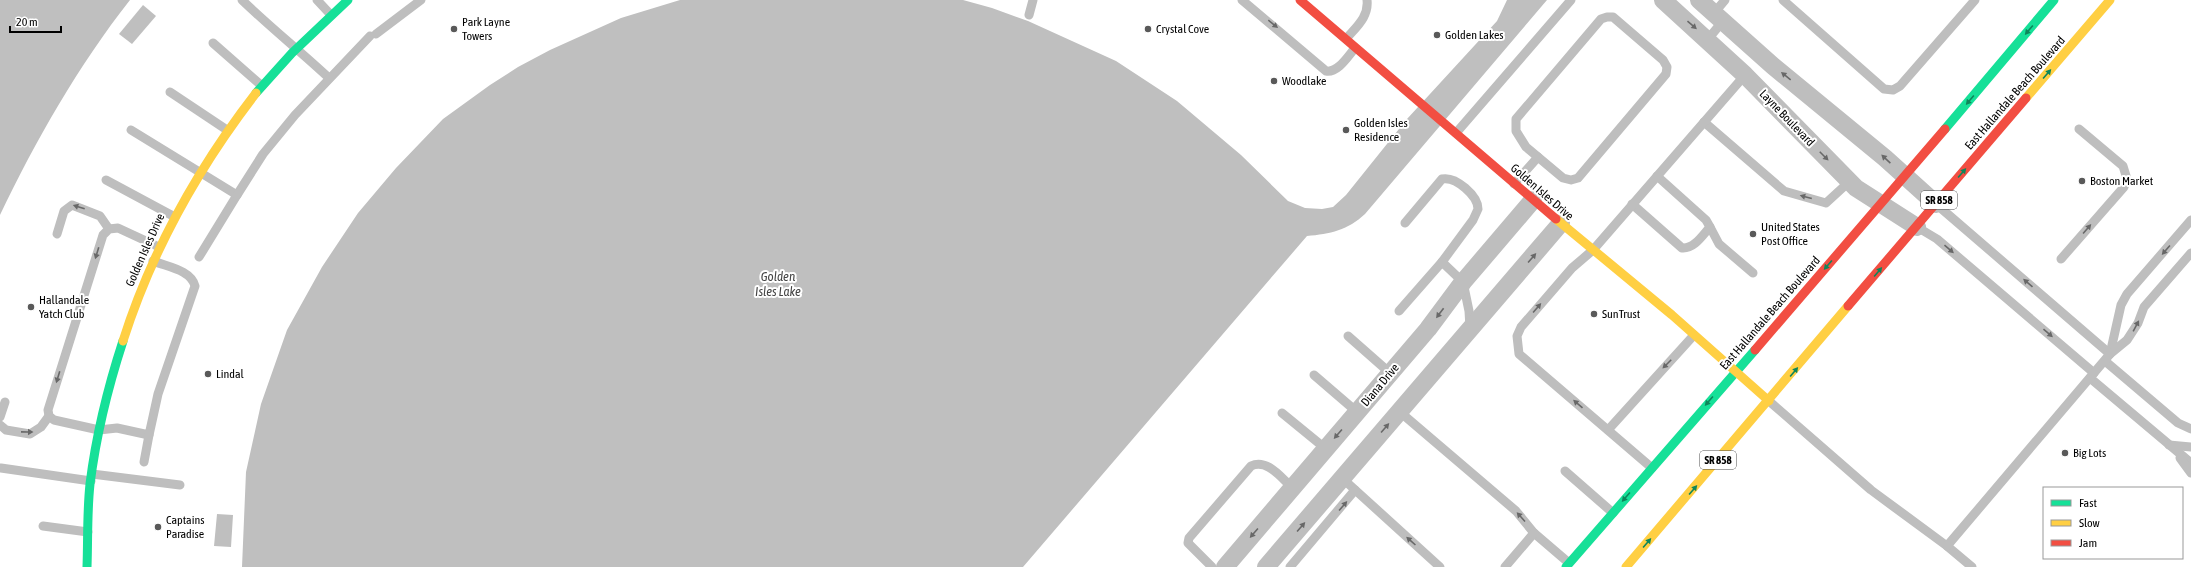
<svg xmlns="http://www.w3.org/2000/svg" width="2191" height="567" font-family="'Asap Condensed',sans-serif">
<rect width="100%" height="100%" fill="#fff"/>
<!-- water -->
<g fill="#bfbfbf">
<path d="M0,0H130C78,66 36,140 0,215Z"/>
<path d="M680,0H963L992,8L1028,21L1116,61L1177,101L1241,155L1288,201L1305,208L1322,209L1333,207L1346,195L1407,119L1497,21L1507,0H1547L1365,214C1348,230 1330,234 1307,236L1023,567H242L246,472L261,404L287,330L322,267L358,213L396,168L443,119L490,85L518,67L550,50L621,18Z"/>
<path d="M143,5L156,16L132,44L119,34Z"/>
<path d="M217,514L233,515L231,547L214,546Z"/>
</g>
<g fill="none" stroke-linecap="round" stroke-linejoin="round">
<!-- lane -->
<g stroke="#bebebe" stroke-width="9">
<path d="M242,0C270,27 300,51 329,78"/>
<path d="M317,0L331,15"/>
<path d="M1242,0L1326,71C1338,73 1348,56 1355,48"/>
<path d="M1783,0L1884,89L1893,90L1900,86L1975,0"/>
<path d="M1714,13L1725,0"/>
<path d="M1029,15L1033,0"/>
<path d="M1607,17H1613L1663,60L1667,67L1666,74L1578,178L1571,180L1563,178L1526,147L1516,131V119L1601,19Z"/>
<path d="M376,34L421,0"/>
<path d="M1346,39C1356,27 1369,17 1367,0"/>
<path d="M1708,39L1723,21"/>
<path d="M213,43L262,86"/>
<path d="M170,92L227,130"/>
<path d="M1704,122L1784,191L1826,203L1850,181"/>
<path d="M131,130L237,195L199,257"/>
<path d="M1456,133L1571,0"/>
<path d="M106,180L173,216"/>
<path d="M1514,184L1538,157"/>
<path d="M237,195L263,154L295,115L370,36"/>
<path d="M1632,204L1682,248C1694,249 1702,236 1710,227L1706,220L1657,176"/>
<path d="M1936,204L2110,354"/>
<path d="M1405,223L1442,179C1456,176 1478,196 1478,209L1473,220L1442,262"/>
<path d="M1710,227L1719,244L1753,273"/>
<path d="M1917,227L1937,239L2094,373"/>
<path d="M57,234L64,211L72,205L100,216L109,229"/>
<path d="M2061,259L2124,187L2127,179L2123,166L2079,129"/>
<path d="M153,261C168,267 191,270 195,286L158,394L149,435L117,428L99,430L54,420L49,416L48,410L103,235L109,229L118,228L159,247"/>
<path d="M1399,311L1442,262L1463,282L1469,311L1470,328"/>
<path d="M1348,336L1390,373"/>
<path d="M2110,354L2121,305L2127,294L2191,220"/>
<path d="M2105,361L2178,423L2191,429"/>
<path d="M1314,375L1357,412"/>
<path d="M2090,378L2191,463"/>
<path d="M1769,401L1871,490L1947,546L1972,567"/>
<path d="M1400,412L1516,511L1534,533L1569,563"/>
<path d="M1282,413L1326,449"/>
<path d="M0,417L5,402"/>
<path d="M0,425L6,430L30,434L41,427L49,416"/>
<path d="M1608,430L1694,335"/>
<path d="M2169,445L2191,447"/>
<path d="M2180,458L2191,473"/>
<path d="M144,462L149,435"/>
<path d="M1,468L91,481"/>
<path d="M1652,468L1519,354L1517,336L1521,327L1572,268L1593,250L1745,75"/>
<path d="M1565,471L1613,513"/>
<path d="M92,474L180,485"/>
<path d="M1342,478L1440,567"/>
<path d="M43,526L88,532"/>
<path d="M1947,546L2110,354L2127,340L2138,323L2144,307L2191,253"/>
<path d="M1212,567L1188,543L1189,538L1251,466C1267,458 1281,478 1293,488"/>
<path d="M1290,567L1355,490"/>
<path d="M1505,567L1534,533"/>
</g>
<!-- street -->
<g stroke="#bebebe" stroke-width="18">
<path d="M1663,0L1745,75L1856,188L1917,227"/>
<path d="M1699,0L1773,66L1885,158L1936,204"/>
<path d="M1225,567L1428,329L1463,282L1533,200"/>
<path d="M1266,567L1561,223"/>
</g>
<!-- fast -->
<g stroke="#16e098" stroke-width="9">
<path d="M256,93L292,53L348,0"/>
<path d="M1945,129L2054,0"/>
<path d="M87,567C88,539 87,512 90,484C96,436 108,387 123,341"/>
<path d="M1566,567L1755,350"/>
</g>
<!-- slow -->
<g stroke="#ffcf43" stroke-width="9">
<path d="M2026,98L2110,0"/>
<path d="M1556,219L1672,315L1769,401"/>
<path d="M123,341C152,250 198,168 256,93"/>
<path d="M1626,567L1848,306"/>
</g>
<!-- jam -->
<g stroke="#f24e42" stroke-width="9">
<path d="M1300,0L1556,219"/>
<path d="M1848,306L2026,98"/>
<path d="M1755,350L1945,129"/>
</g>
</g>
<!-- one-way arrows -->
<defs><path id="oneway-solid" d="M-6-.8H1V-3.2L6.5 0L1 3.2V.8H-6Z"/></defs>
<g fill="#686868">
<use href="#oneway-solid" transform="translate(1273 24) rotate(39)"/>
<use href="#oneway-solid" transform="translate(1692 25) rotate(41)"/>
<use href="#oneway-solid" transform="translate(1786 76) rotate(-141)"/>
<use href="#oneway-solid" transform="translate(1824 156) rotate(45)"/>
<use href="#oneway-solid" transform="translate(1886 159) rotate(-137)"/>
<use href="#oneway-solid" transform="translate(1806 197) rotate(-165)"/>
<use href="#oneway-solid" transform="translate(79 207) rotate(-162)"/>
<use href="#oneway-solid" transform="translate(2087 229) rotate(-49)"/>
<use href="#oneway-solid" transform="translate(1949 249) rotate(41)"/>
<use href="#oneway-solid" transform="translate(2166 250) rotate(131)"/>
<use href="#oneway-solid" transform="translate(97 253) rotate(107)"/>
<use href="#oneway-solid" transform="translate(1532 258) rotate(-49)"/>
<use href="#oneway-solid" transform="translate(2028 283) rotate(-139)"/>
<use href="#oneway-solid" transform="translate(1537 308) rotate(-49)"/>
<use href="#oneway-solid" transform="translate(1440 313) rotate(127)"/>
<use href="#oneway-solid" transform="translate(2136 326) rotate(-62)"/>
<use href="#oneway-solid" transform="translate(2048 333) rotate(41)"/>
<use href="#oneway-solid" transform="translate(1667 364) rotate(135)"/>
<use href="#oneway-solid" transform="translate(58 377) rotate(107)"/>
<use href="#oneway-solid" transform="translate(1578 404) rotate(-139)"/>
<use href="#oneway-solid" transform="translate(1385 428) rotate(-49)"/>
<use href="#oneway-solid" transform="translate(27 432) rotate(1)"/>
<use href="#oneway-solid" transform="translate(1338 434) rotate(131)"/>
<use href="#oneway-solid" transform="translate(1343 506) rotate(-49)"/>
<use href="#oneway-solid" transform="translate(1521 517) rotate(-132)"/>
<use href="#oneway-solid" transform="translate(1301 527) rotate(-49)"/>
<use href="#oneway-solid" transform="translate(1254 533) rotate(131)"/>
<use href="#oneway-solid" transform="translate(1411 541) rotate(-138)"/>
</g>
<g fill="#0d865b">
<use href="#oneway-solid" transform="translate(2029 30) rotate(130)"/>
<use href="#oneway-solid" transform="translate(2047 74) rotate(-49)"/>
<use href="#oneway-solid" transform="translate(1970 100) rotate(130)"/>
<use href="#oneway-solid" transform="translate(1962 173) rotate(-49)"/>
<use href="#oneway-solid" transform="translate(1828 265) rotate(131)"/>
<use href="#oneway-solid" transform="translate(1878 272) rotate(-50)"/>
<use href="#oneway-solid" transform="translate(1794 372) rotate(-50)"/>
<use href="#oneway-solid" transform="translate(1709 401) rotate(131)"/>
<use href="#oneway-solid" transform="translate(1693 490) rotate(-49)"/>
<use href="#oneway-solid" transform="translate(1626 497) rotate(131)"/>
<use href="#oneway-solid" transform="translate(1647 543) rotate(-49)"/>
</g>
<!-- markers -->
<g fill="#595959" stroke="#fff" stroke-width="1.5">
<circle cx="454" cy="29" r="4"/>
<circle cx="1148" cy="29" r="4"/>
<circle cx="1437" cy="35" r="4"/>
<circle cx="1274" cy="81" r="4"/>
<circle cx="1346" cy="130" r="4"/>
<circle cx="2082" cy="181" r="4"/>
<circle cx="1753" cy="234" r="4"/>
<circle cx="31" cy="307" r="4"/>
<circle cx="1594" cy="314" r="4"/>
<circle cx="208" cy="374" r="4"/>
<circle cx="2065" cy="453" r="4"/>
<circle cx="158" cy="527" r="4"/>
</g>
<g text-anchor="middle" stroke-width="4" stroke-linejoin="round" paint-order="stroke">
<!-- shield labels -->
<g fill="#fff" stroke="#4c4c4c" stroke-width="1">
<rect x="1921" y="191" width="36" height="18" rx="3"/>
<rect x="1700" y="451" width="36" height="18" rx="3"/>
</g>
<g font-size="11" font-weight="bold" fill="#000">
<text x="1939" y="204">SR 858</text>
<text x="1718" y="464">SR 858</text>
</g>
<!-- poi labels -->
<g font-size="12" fill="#000" stroke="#fff" text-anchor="start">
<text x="462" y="26">Park Layne<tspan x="462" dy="14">Towers</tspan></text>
<text x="1156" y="33">Crystal Cove</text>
<text x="1445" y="39">Golden Lakes</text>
<text x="1282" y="85">Woodlake</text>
<text x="1354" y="127">Golden Isles<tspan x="1354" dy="14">Residence</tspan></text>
<text x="2090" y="185">Boston Market</text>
<text x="1761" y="231">United States<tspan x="1761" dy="14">Post Office</tspan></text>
<text x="39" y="304">Hallandale<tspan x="39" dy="14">Yatch Club</tspan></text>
<text x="1602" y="318">SunTrust</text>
<text x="216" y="378">Lindal</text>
<text x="2073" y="457">Big Lots</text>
<text x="166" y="524">Captains<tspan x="166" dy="14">Paradise</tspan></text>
</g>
<!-- street labels -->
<g font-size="12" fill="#000" stroke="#fff">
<text transform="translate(2015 93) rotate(-49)" y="4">East Hallandale Beach Boulevard</text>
<text transform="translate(1787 118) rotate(46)" y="4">Layne Boulevard</text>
<text transform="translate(1542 192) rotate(41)" y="4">Golden Isles Drive</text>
<text transform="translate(145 250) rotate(-66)" y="4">Golden Isles Drive</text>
<text transform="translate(1770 313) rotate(-49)" y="4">East Hallandale Beach Boulevard</text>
<text transform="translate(1380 385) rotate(-50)" y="4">Diana Drive</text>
</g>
<!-- water labels -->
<g font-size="13" font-style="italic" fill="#444" stroke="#fff">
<text x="778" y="281">Golden<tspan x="778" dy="15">Isles Lake</tspan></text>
</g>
</g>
<!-- legend -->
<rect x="2043" y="487" width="140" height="72" fill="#ffffff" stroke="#999999"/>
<rect x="2051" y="500" width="20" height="6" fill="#16e098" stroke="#999999"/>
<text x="2079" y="507" font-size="12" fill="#000000">Fast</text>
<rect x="2051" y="520" width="20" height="6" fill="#ffcf43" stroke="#999999"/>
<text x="2079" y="527" font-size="12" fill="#000000">Slow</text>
<rect x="2051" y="540" width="20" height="6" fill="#f24e42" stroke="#999999"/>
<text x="2079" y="547" font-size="12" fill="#000000">Jam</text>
<!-- scale -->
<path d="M10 26v6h51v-6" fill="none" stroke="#000000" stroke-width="2"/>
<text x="16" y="26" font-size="12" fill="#000000" stroke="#ffffff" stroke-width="3" paint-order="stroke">20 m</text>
</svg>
